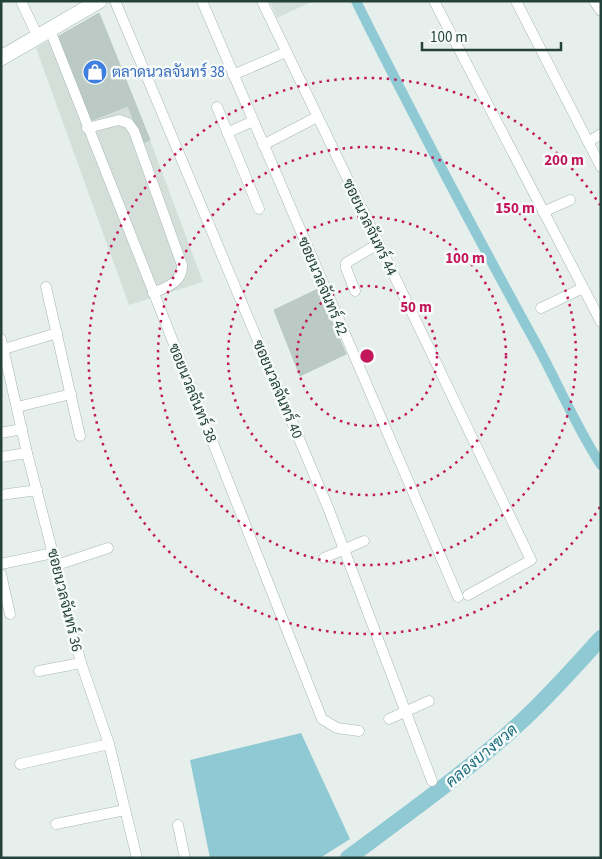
<svg xmlns="http://www.w3.org/2000/svg" width="602" height="859" font-family="'Source Sans 3',Sarabun,sans-serif">
<rect width="100%" height="100%" fill="#e6efeb"/>
<!-- built -->
<g fill="#d4dfda">
<path d="M270,1H313L277,18Z"/>
<path d="M99,13L150,140L203,282L129,305L36,48Z"/>
</g>
<!-- water -->
<path fill="#8ec9d4" d="M301,733L350,839L320,858H210L190,760Z"/>
<g fill="none" stroke-linecap="round" stroke-linejoin="round">
<!-- canal -->
<path stroke="#8ec9d4" stroke-width="10" d="M356,1C411,112 469,221 528,329C554,374 573,422 601,465"/>
<!-- river -->
<path stroke="#8ec9d4" stroke-width="16" d="M348,858C407,814 468,771 522,721C550,695 575,667 601,638"/>
</g>
<!-- building -->
<g fill="#bbcac4" stroke="#b8c9c2">
<path d="M99,13L150,140L143,143L128,106L87,122L54,39Z"/>
<path d="M318,289L346,354L300,376L274,310Z"/>
</g>
<g fill="none" stroke-linecap="round" stroke-linejoin="round">
<defs>
<g id="minor">
<path d="M21,1L38,37"/>
<path d="M115,1L329,510L432,781"/>
<path d="M202,1L458,597"/>
<path d="M262,1L531,560L468,595"/>
<path d="M434,1L601,322"/>
<path d="M516,1L601,167"/>
<path d="M594,1L601,11"/>
<path d="M50,30L322,719L337,728L359,731"/>
<path d="M233,75L286,52"/>
<path d="M217,107L259,209"/>
<path d="M87,128L119,120L128,123L134,131L182,265C183,282 167,287 153,293"/>
<path d="M227,133L253,121"/>
<path d="M588,142L601,134"/>
<path d="M263,145L317,117"/>
<path d="M543,212L570,200"/>
<path d="M46,287L80,436"/>
<path d="M355,291L346,268V263L378,244"/>
<path d="M541,308L583,288"/>
<path d="M1,339L27,453L81,663L109,744L137,858"/>
<path d="M4,349L57,333"/>
<path d="M17,407L71,394"/>
<path d="M1,433L22,429"/>
<path d="M1,457L27,453"/>
<path d="M1,495L37,490"/>
<path d="M324,558L364,541"/>
<path d="M1,564L53,553"/>
<path d="M57,565L108,548"/>
<path d="M1,574L10,614"/>
<path d="M39,671L81,663"/>
<path d="M389,719L429,701"/>
<path d="M20,764L109,744"/>
<path d="M56,824L125,810"/>
<path d="M178,825L185,858"/>
</g>
<path id="secondary" d="M1,58L99,1"/>
</defs>
<!-- minor casing -->
<use href="#minor" stroke="#a8b8b2" stroke-width="11"/>
<!-- secondary casing -->
<use href="#secondary" stroke="#a4bbb3" stroke-width="16"/>
<!-- minor -->
<use href="#minor" stroke="#fff" stroke-width="10"/>
<!-- secondary -->
<use href="#secondary" stroke="#fff" stroke-width="15"/>
</g>
<!-- distance rings -->
<g fill="none" stroke="#c2185b" stroke-width="2.5" stroke-dasharray="2.5 5">
<circle cx="367" cy="356" r="70"/>
<circle cx="367" cy="356" r="139"/>
<circle cx="367" cy="356" r="209"/>
<path d="M600 507A278 278 0 1 1 600 205"/>
</g>
<!-- icons -->
<defs>
<symbol id="shop-disc" viewBox="-11 -11 22 22"><circle r="9.5" fill="#3f7fe0" stroke="#f7fbf9"/><path d="M-5-2.5h2.3a2.7 3.5 0 0 1 5.4 0H5L5.5 6h-11ZM-1.5-2.5h3a1.5 2.3 0 0 0-3 0Z" fill="#fff"/></symbol>
</defs>
<g fill-rule="evenodd">
<use href="#shop-disc" x="81" y="58" width="28" height="28"/>
</g>
<g text-anchor="middle" stroke-width="5" stroke-linejoin="round" paint-order="stroke">
<!-- shop labels -->
<g font-size="15" fill="#366cbe" stroke="#f7fbf9" text-anchor="start">
<text x="112" y="77">ตลาดนวลจันทร์ 38</text>
</g>
<!-- street labels -->
<g font-size="15" fill="#24423a" stroke="#f7fbf9">
<text transform="translate(370 227) rotate(64)" y="5">ซอยนวลจันทร์ 44</text>
<text transform="translate(323 286) rotate(67)" y="5">ซอยนวลจันทร์ 42</text>
<text transform="translate(278 389) rotate(67)" y="5">ซอยนวลจันทร์ 40</text>
<text transform="translate(193 393) rotate(68)" y="5">ซอยนวลจันทร์ 38</text>
<text transform="translate(65 600) rotate(76)" y="5">ซอยนวลจันทร์ 36</text>
</g>
<!-- water labels -->
<g font-size="16" font-style="italic" fill="#1c6f80" stroke="#f7fbf9">
<text transform="translate(481 755) rotate(-40)" y="6">คลองบางขวด</text>
</g>
</g>
<circle cx="367" cy="356" r="8" fill="#c2185b" stroke="#f7fbf9" stroke-width="2.5"/>
<g font-size="15" text-anchor="middle" font-weight="bold" fill="#c2185b" stroke="#f7fbf9" stroke-width="5" stroke-linejoin="round" paint-order="stroke">
<text x="564" y="165">200 m</text>
<text x="515" y="213">150 m</text>
<text x="465" y="263">100 m</text>
<text x="416" y="312">50 m</text>
</g>
<!-- border -->
<rect width="602" height="859" fill="none" stroke="#24423a" stroke-width="5"/>
<!-- scale -->
<path d="M422 42v8h139v-8" fill="none" stroke="#24423a" stroke-width="2.5"/>
<text x="430" y="42" font-size="15" fill="#24423a" stroke="#f7fbf9" stroke-width="4" paint-order="stroke">100 m</text>
</svg>
